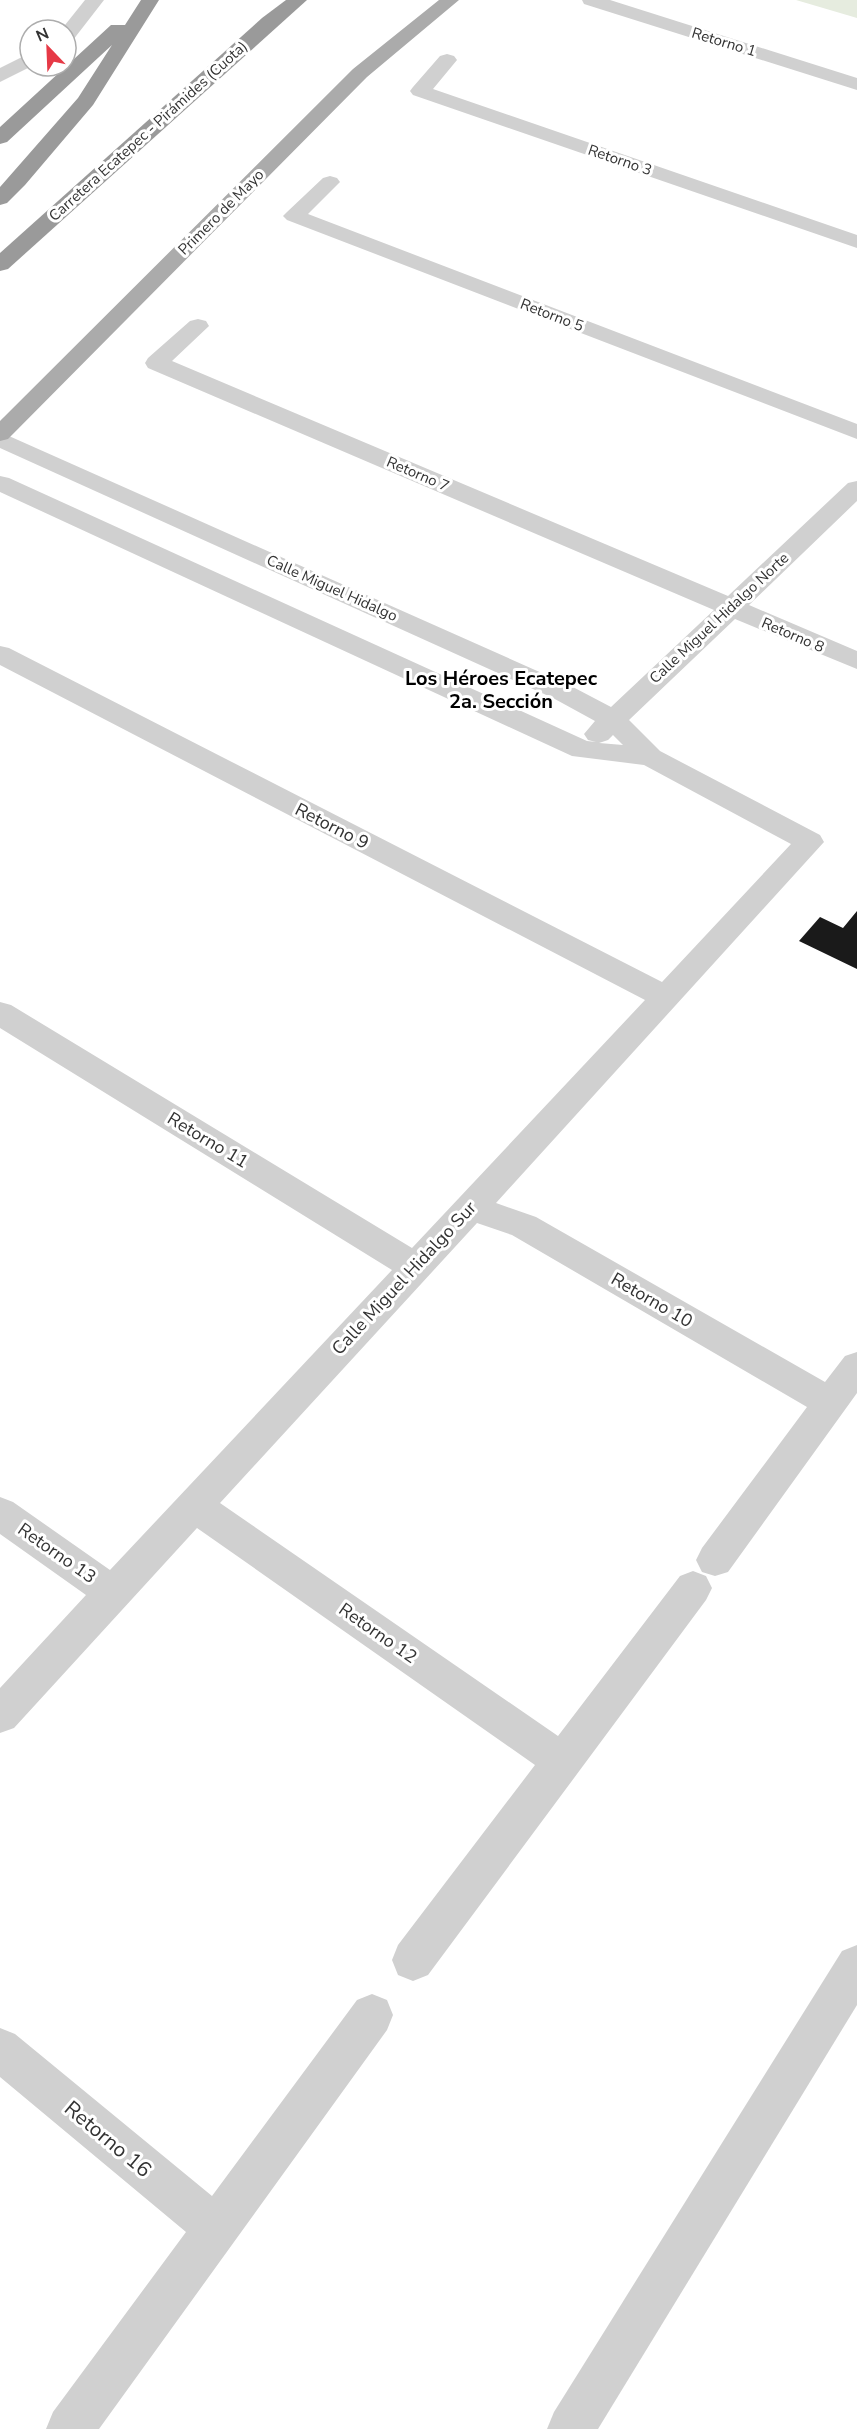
<svg xmlns="http://www.w3.org/2000/svg" width="857" height="2429" font-family="'Nunito Sans',sans-serif">
<rect width="100%" height="100%" fill="#fff"/>
<!-- green -->
<path fill="#e6ecdf" d="M796,0H857V18Z"/>
<!-- building -->
<path fill="#1a1a1a" d="M857,911V969L799,941L820,917L843,928Z"/>
<g fill="none" stroke-linecap="round" stroke-linejoin="round">
<!-- minor -->
<g fill="#d0d0d0" fill-rule="evenodd">
<path d="M85,0H104L73,40L66,42V30H61Z"/>
<path d="M582,0H610L857,78V90L584,4Z"/>
<path d="M30,53L32,66L0,82V68Z"/>
<path d="M447,54L454,56L457,60L433,89L857,235V248L413,95L410,91L413,87L440,56Z"/>
<path d="M330,176L337,178L340,182L308,214L857,424V439L287,220L283,216L287,212L323,178Z"/>
<path d="M198,319L206,321L209,326L172,361L728,596L848,483L857,481V501L749,605L857,651V669L735,619L629,720L660,751L820,835L824,842L496,1203L536,1217L825,1382L845,1356L857,1352V1393L728,1572L715,1576L702,1572L696,1560L702,1548L807,1407L512,1235L477,1223L220,1503L558,1736L680,1576L693,1571L706,1576L712,1588L706,1600L428,1975L413,1981L398,1975L392,1960L398,1945L535,1765L197,1528L14,1728L0,1733V1688L86,1595L0,1534V1497L13,1502L110,1570L392,1270L0,1028V1002L11,1005L412,1248L645,1000L0,665V646L9,648L662,982L791,844L644,765L572,756L0,492V476L9,478L587,741L596,742L588,740L584,734L595,721L553,698L0,448V432L571,686L611,707L714,610L148,368L145,363L148,358L190,321ZM613,735L623,745L599,743L608,740Z"/>
<path d="M857,1945V2005L598,2429H547L554,2412L842,1951Z"/>
<path d="M372,1994L387,2000L393,2015L387,2030L99,2429H46L53,2412L186,2232L0,2077V2028L15,2034L212,2196L357,2000Z"/>
</g>
<!-- major -->
<path fill="#ababab" fill-rule="evenodd" d="M439,0H459L367,77L8,439L0,441V421L353,69Z"/>
<!-- highway -->
<g fill="#9a9a9a" fill-rule="evenodd">
<path d="M141,0H159L93,105L25,185L7,203L0,205V187L78,98L112,45L7,142L0,144V127L111,25H125Z"/>
<path d="M286,0H307L8,269L0,271V253L262,18Z"/>
</g>
</g>
<g text-anchor="middle" stroke-width="6" stroke-linejoin="round" paint-order="stroke">
<!-- far-street labels -->
<g font-size="15" fill="#333" stroke="#fff">
<text transform="translate(724 42) rotate(17)" y="5">Retorno 1</text>
<text transform="translate(148 131) rotate(-42)" y="5">Carretera Ecatepec - Pirámides (Cuota)</text>
<text transform="translate(620 160) rotate(19)" y="5">Retorno 3</text>
<text transform="translate(221 212) rotate(-45)" y="5">Primero de Mayo</text>
<text transform="translate(552 315) rotate(21)" y="5">Retorno 5</text>
<text transform="translate(418 474) rotate(23)" y="5">Retorno 7</text>
<text transform="translate(332 588) rotate(24)" y="5">Calle Miguel Hidalgo</text>
<text transform="translate(719 618) rotate(-43)" y="5">Calle Miguel Hidalgo Norte</text>
<text transform="translate(793 635) rotate(23)" y="5">Retorno 8</text>
</g>
<!-- street labels -->
<g font-size="18" fill="#333" stroke="#fff">
<text transform="translate(332 826) rotate(27)" y="6">Retorno 9</text>
<text transform="translate(208 1140) rotate(31)" y="6">Retorno 11</text>
<text transform="translate(404 1278) rotate(-47)" y="6">Calle Miguel Hidalgo Sur</text>
<text transform="translate(652 1300) rotate(30)" y="6">Retorno 10</text>
<text transform="translate(57 1553) rotate(35)" y="6">Retorno 13</text>
<text transform="translate(378 1633) rotate(35)" y="6">Retorno 12</text>
</g>
<!-- neighbourhood labels -->
<g font-size="20" font-weight="bold" fill="#000" stroke="#fff">
<text x="501" y="685">Los Héroes Ecatepec<tspan x="501" dy="23">2a. Sección</tspan></text>
</g>
<!-- near-street labels -->
<g font-size="21" fill="#333" stroke="#fff">
<text transform="translate(108 2139) rotate(40)" y="7">Retorno 16</text>
</g>
</g>
<!-- north arrow -->
<g transform="translate(48 48) rotate(337)"><circle r="28" fill="#ffffff" stroke="#adadad" stroke-width="1.5"/>
<path d="M0-4.5L10 22L0 15L-10 22Z" fill="#e63946"/>
<text y="-9" font-size="16" font-weight="bold" text-anchor="middle" fill="#333333">N</text>
</g>
</svg>
